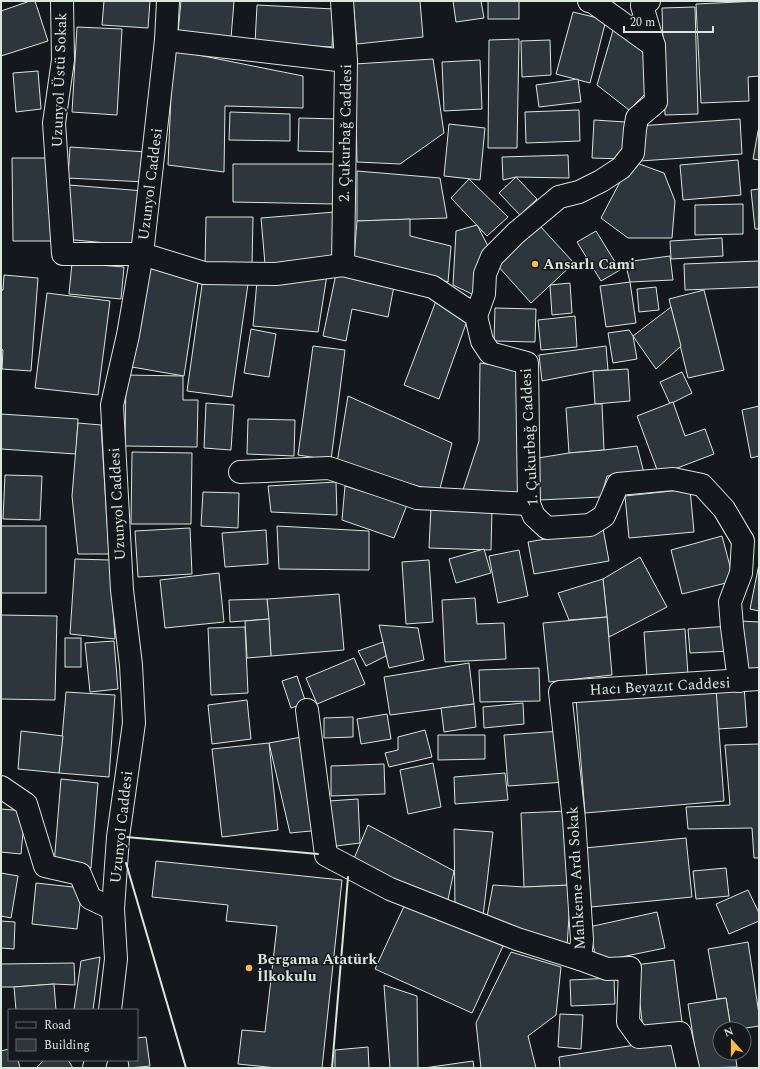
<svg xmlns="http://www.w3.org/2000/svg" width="760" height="1069" font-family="Spectral,serif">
<rect width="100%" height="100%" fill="#14181c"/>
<!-- building -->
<g fill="#2c363c" stroke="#d8e6dc">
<path d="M30,1H35L48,41L1,56V11Z"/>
<path d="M104,1H150L148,28L102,25Z"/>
<path d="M181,1H234L231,38L178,33Z"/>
<path d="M353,1H420L423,37L357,44Z"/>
<path d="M453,1H481L484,18L456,22Z"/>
<rect x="488" y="1" width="31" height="18"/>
<path d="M759,1V76L748,77L749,101L701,103L696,4Z"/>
<path d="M257,5L334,9L332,47L255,43Z"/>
<path d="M695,7L698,114L665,115L662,8Z"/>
<path d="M573,12L606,20L590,83L556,74Z"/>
<path d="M77,27L122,29L117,115L72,112Z"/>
<path d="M614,27L643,47L649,90L629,110L597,85Z"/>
<path d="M519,39L517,148H488L489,40Z"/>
<path d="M550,40L551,75L522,77L521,41Z"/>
<path d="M173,50L303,76V108L225,106L224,172L168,165Z"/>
<path d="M433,59L444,133L400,164L357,162L355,64Z"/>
<path d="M480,60L482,109L444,111L442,62Z"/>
<path d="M38,71L41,109L16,112L13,73Z"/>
<path d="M578,79L581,102L539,107L536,85Z"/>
<path d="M579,110L580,141L526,143L525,112Z"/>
<path d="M230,112L290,114V141L229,140Z"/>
<path d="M299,118L340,119L339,152L298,151Z"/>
<path d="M740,119L742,154L640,161L638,126Z"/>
<path d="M594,120L626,122L624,159L592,158Z"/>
<path d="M449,124L485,128L480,180L444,176Z"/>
<path d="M759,126V160L753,159Z"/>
<path d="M70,147L147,152L145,182L68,178Z"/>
<path d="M568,155L569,178L516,177L503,180L502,157Z"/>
<path d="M12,158H54V241H13Z"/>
<path d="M738,160L741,195L683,200L680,165Z"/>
<path d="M631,161L664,173L675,201L672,238H628L601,218Z"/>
<path d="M233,164H334V204L233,202Z"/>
<path d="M357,171L440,178L447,218L357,221Z"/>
<path d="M516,177L537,199L520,215L499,193Z"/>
<path d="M469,179L508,217L487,236L451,198Z"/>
<path d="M69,185L144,191L139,246L64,239Z"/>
<path d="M759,189V229H755L751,190Z"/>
<path d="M743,204V234L695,235V205Z"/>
<path d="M335,212L339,258L265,264L261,218Z"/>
<path d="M206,217H253L252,267L205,266Z"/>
<path d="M410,219V236L451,246L448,282L354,260L357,221Z"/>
<path d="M477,225L489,248L476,296L453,285L456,231Z"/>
<path d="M540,226L574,263L531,303L497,265Z"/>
<path d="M596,231L620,270L601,281L577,242Z"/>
<path d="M722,238L723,256L671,259L670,241Z"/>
<path d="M670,256L673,280L630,282L625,262Z"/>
<path d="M759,261V287L685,290L684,264Z"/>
<path d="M72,263L124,267L121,299L69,294Z"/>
<path d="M148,268L199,276L184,376L132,367Z"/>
<path d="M336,274L394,286L388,317L352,309L346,341L323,336Z"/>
<path d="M4,275L38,278L31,371L2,369L3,350L1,349V290H3Z"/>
<path d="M327,275L318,332L253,326L257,281Z"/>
<path d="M203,278L248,284L232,397L187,391Z"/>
<path d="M630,282L636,323L606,327L600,286Z"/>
<path d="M570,283L572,313L552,315L550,285Z"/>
<path d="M656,287L659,310L639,312L637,289Z"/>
<path d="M704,290L724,370L688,378L669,299Z"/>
<path d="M47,293L110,301L98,395L35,388Z"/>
<path d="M436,301L467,321L439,399L404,385Z"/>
<path d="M671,307L681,346L656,369L633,336Z"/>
<path d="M495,308L536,309L535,342L494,341Z"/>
<path d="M575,316L577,347L541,350L538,320Z"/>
<path d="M251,329L276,334L269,377L244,373Z"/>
<path d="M629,330L633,336L637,359L613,363L608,333Z"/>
<path d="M313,346L345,350L331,460L298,455Z"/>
<path d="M606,346L608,370L593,371L542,381L539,355Z"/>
<path d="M480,363L520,369L523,498L460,499L479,441Z"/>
<path d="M628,369L630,401L595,404L593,371Z"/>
<path d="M682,372L692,393L670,404L660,382Z"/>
<path d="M126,375L183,376V400H198L197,447L125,446Z"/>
<path d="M348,396L452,443L439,492L337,463Z"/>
<path d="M673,402L685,436L705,429L714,454L659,475L637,416Z"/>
<path d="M206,403L234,405L231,450L204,448Z"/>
<path d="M595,404H602L604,450L569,453L566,408Z"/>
<path d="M759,406V456L751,458L742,410Z"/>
<path d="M1,414L78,419L76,454L1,449Z"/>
<path d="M248,419L295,420L294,456L247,454Z"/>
<path d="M78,423L101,425L109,554H78L72,496Z"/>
<path d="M637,446L644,473L607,476L601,497L540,500L538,458L569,453L604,450Z"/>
<path d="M132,452L192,453L191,524H131Z"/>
<path d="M5,475L42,476L40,520L3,519Z"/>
<path d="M336,482L337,515L271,512L268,486Z"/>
<path d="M345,486L407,505L394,538L342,520Z"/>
<path d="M690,489L694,532L629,538L625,496Z"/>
<path d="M203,492L239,493L238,528L201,526Z"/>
<path d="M431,507L492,509L491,550L429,548Z"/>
<rect x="1" y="526" width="45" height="67"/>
<path d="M277,526L369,531V570L279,569Z"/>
<path d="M190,528L192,574L138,577L135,531Z"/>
<path d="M603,529L609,561L534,574L528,542Z"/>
<path d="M266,530L268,564L225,567L222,533Z"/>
<path d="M722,536L734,581L682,594L671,550Z"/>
<path d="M484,549L491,573L456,583L449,559Z"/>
<path d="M519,550L528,596L498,603L489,556Z"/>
<path d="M640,557L667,607L609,637L603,579Z"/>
<path d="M75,559L110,560L115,639L70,634Z"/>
<path d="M429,560L433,622L406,624L402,562Z"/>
<path d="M759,564V611L750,609Z"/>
<path d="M219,573L224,622L165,628L160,580Z"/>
<path d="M603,579L607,617L569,620L558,593Z"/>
<path d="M339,594L344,650L271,656L267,599Z"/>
<path d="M475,598L477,624L504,623L506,659L445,662L442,600Z"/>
<path d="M267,599L269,619L230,622L229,600Z"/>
<path d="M1,615L57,616L55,700L1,699Z"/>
<path d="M607,617L612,675L549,682L543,623Z"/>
<path d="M269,619L271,656L247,658L245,621Z"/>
<path d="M740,621L759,622V672L747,673Z"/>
<path d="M379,625L418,628L424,660L389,668Z"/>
<path d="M729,626L731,651L690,653L688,629Z"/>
<path d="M245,627L248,693L211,695L208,628Z"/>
<path d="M685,629L688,675L647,678L644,632Z"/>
<rect x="65" y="638" width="16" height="29"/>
<path d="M114,641L118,689L90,692L85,643Z"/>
<path d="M383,642L386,656L366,666L358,651Z"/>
<path d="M354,658L365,684L317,704L306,678Z"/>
<path d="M469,663L474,704L390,715L384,677Z"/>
<path d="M539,668L540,701L480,702L479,670Z"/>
<path d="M297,676L306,703L291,708L282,681Z"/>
<path d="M744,686L747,727L718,729L716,688Z"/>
<path d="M716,688L724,801L585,813L576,699Z"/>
<path d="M66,692L115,695L109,777L59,773Z"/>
<path d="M247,700L251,739L212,744L208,705Z"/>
<path d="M523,703L524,724L484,728L483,707Z"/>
<path d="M474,704L476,727L444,732L441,708Z"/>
<path d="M387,714L391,739L361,744L357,719Z"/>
<path d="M353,717V737L324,738V718Z"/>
<path d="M425,730L432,757L389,767L385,753L398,750V737Z"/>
<path d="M21,731L63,736L59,773L18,769Z"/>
<path d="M561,731L565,782L508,786L504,735Z"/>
<path d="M438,735H485V759L438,760Z"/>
<path d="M307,736L321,830L290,833L269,743Z"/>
<path d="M269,743L278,830L222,837L212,749Z"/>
<path d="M759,744V858H754L752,828L688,829L686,807L730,805L725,745Z"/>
<path d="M433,763L441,807L408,814L400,770Z"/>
<path d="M384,764L385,794L331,796V766Z"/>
<path d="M505,773L508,800L455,804L454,777Z"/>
<path d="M61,779L98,783L91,868L54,865Z"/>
<path d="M358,799L360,843L336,846L329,801Z"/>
<path d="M1,809L25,811L21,854L1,852Z"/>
<path d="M568,811L571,885L524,887L521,813Z"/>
<path d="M368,825L454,871L447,904L353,861Z"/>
<path d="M454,829L493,832L483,916L455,908Z"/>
<path d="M686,838L692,897L591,907L585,848Z"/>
<path d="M156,861L342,880L322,1068H277L238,1064L242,1030L265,1032L277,926L226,921L228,905L152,897Z"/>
<path d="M726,868L729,896L696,899L693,871Z"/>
<path d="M1,873L18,876L11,918L1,916Z"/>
<path d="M36,883L82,888L77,929L32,924Z"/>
<path d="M493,885L524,887L571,885L567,947L486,922Z"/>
<path d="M748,890L759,913V921L729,934L716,904Z"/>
<path d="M406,902L503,946L472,1013L375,969Z"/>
<path d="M657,912L665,948L597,962L589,927Z"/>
<path d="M1,921L15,922L14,949L1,948Z"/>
<path d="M748,942L759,1014V1026L740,1029H731L726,998L717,999L708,949Z"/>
<path d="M511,952L561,967L556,1015L528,1036L536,1068H481L476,1023Z"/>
<path d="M100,957L93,1010H74L81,961Z"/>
<path d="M674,960L682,1022L643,1028L635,965Z"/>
<path d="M74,963L75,985L54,984L14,987H1V964Z"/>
<path d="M614,978L615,1004L571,1006L570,980Z"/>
<path d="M54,984L56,1010H16L14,987Z"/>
<path d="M384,985L417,996L418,1068H390Z"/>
<path d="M726,998L731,1029H720V1053H735L737,1067L698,1068L688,1004Z"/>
<path d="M560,1014L583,1015L581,1049L558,1047Z"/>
<path d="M146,1037L150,1066L129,1068L128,1060H137V1038Z"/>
<path d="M673,1039L678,1068H560L559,1057Z"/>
<path d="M368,1047L369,1068H335V1050Z"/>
<path d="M9,1049V1060H18L20,1068H1V1051Z"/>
<path d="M44,1060H68L73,1068H36Z"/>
<path d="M473,1061L474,1068H424Z"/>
</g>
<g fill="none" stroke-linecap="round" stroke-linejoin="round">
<defs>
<g id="minor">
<path d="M62,1L63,60L54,123L63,254H142L204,273L276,274L343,265L433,287L476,316L482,341L490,353L527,363L529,504L534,516L547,528L590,525L604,516L618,484L673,479L702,485L724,509L743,541L741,573L730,602L732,627L739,681"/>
<path d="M342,1L346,61L343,265"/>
<path d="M589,1L593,2L654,46"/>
<path d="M166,40L346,61"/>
<path d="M476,316L484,294L485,274L492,257L516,233L559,197L579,192L601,181L621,168L633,153L635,129L637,118L656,102L654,46L642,6L649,1"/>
<path d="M240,472L329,468L417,498L529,504"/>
<path d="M307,710L326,855L390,889L517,939L580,959"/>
<path d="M1,787L26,804L45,866L80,874L90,898L113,909"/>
<path d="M110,1010L116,959L113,909L118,837L134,723L131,665L122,590L112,405L128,335L142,254L166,40L168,1"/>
<path d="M94,1068L96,1060"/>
<path d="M688,1068L680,1033L639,1037L628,1022L630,968L607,969L580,959L582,940L574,819L560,692L759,679"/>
</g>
</defs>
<!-- minor casing -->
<use href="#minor" stroke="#d8e6dc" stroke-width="24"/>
<!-- minor -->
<use href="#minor" stroke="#14181c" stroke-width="22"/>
<!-- wall -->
<g stroke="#d8e6dc" stroke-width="2">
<path d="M126,837L318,854"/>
<path d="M126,863L186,1068"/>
<path d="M332,1068L348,877"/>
</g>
</g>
<!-- markers -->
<g fill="#ffb74d" stroke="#14181c" stroke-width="1.5">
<circle cx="535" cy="264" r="4"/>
<circle cx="249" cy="968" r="4"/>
</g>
<g text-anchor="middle" stroke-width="3" stroke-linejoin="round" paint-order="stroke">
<!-- street labels -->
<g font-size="15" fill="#d8e6dc" stroke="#14181c">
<text transform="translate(59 80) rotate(-88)" y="5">Uzunyol Üstü Sokak</text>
<text transform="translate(345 133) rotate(-89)" y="5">2. Çukurbağ Caddesi</text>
<text transform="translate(150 184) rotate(-83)" y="5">Uzunyol Caddesi</text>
<text transform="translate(529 437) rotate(-93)" y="5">1. Çukurbağ Caddesi</text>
<text transform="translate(117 504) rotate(-93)" y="5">Uzunyol Caddesi</text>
<text transform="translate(660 686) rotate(-3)" y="5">Hacı Beyazıt Caddesi</text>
<text transform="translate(121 827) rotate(-84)" y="5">Uzunyol Caddesi</text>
<text transform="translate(576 878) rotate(-93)" y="5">Mahkeme Ardı Sokak</text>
</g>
<!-- poi labels -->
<g font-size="15" font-weight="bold" fill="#d8e6dc" stroke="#14181c" text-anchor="start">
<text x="543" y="269">Ansarlı Cami</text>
<text x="257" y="964">Bergama Atatürk<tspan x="257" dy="17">İlkokulu</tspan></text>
</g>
</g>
<!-- border -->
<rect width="760" height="1069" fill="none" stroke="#d8e6dc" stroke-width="4"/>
<!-- legend -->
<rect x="8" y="1009" width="130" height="52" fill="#14181c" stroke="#626a69"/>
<rect x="16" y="1022" width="20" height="6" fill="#14181c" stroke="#626a69"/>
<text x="44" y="1029" font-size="12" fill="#d8e6dc">Road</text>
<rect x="16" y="1039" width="20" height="12" fill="#2c363c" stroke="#626a69"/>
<text x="44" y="1049" font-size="12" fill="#d8e6dc">Building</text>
<!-- north arrow -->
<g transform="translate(732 1041) rotate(339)"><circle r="19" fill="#14181c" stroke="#626a69"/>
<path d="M0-3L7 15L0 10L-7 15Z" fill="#ffb74d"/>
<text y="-6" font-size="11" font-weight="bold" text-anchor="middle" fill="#d8e6dc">N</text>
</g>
<!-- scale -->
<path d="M624 26v6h89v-6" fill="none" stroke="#d8e6dc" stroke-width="2"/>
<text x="630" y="26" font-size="12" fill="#d8e6dc" stroke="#14181c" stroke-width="3" paint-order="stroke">20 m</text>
</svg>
